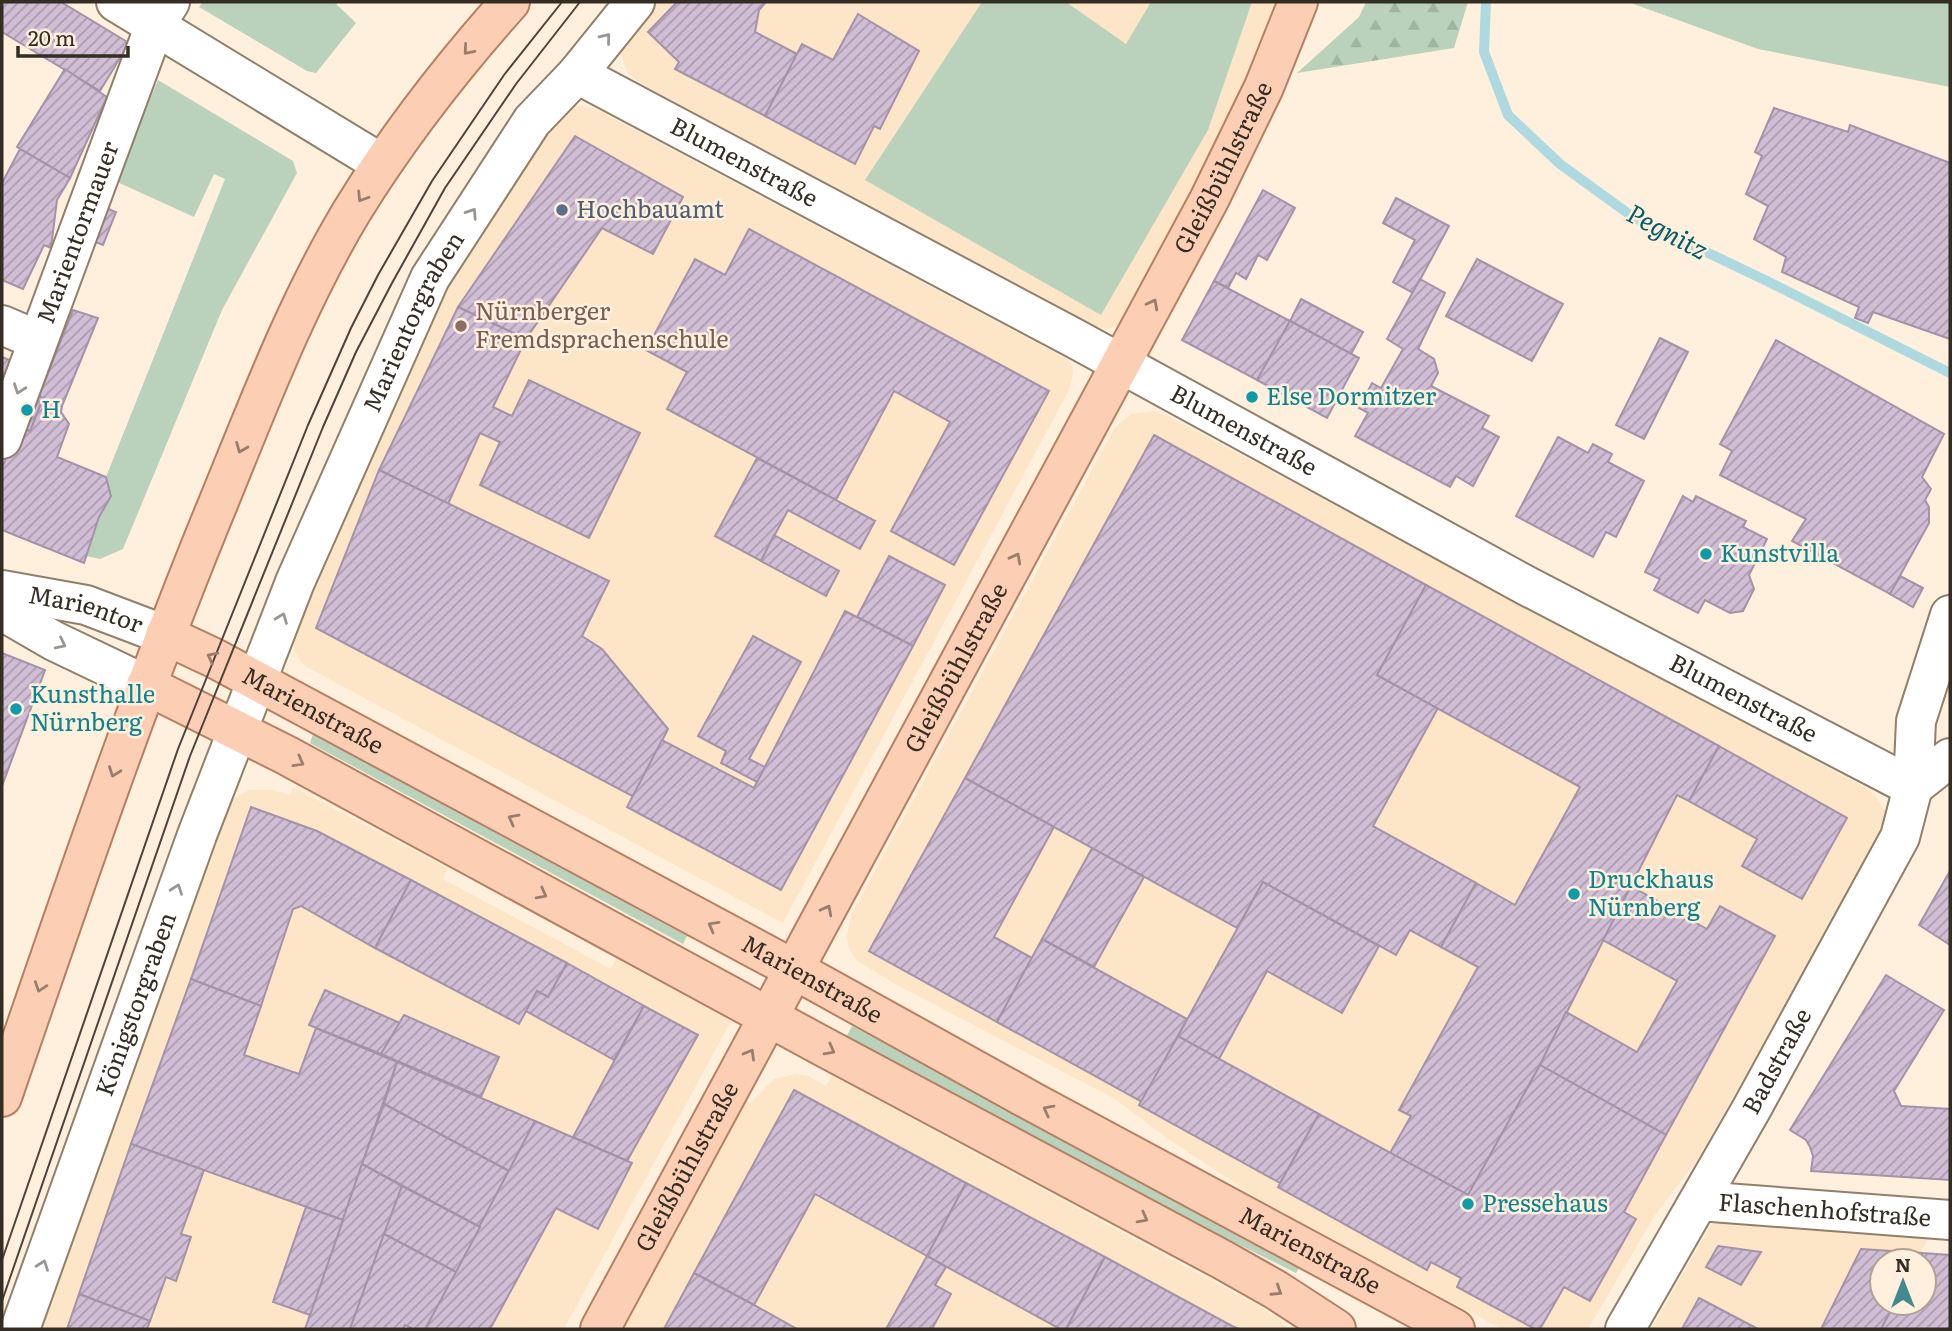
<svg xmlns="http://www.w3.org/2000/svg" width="1952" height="1331" font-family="Literata,serif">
<defs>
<pattern id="forest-firs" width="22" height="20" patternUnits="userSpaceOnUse" patternTransform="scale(1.75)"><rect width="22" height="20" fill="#bad2bb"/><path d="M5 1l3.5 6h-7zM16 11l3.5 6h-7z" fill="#a0b5a1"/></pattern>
<pattern id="building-hatch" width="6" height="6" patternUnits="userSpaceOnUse" patternTransform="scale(1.75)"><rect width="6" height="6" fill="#d1bed6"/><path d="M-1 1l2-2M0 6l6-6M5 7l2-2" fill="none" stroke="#aa9bad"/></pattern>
</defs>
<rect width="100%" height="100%" fill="#fff0dd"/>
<!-- built -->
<g fill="#fde5c7">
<path d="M641,2H1276L1224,135L1125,321L1108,329L1097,327L1068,312L640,83L628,74L619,51Z"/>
<path d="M580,106L593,108L605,114L1065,358L1071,364L1073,372L1070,388L783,923L305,666L299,659L293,647L297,617L452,279L547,122L567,107Z"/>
<path d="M1154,411L1168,416L1855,782L1873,793L1885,810V827L1831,928L1697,1160L1655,1215L1588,1329H1502L1257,1198L1164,1136L1115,1099L895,984L856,960L849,948L847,936L851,915L1114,429L1131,414Z"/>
<path d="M293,787L447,868L443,879L611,969L616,959L731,1021L564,1329H42L222,815L230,801L249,790H275L290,795Z"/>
<path d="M796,1074L808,1076L826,1086L832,1076L1260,1307L1280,1320L1289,1329H617L743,1099L750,1103L774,1079Z"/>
<path d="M1719,1221L1931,1232L1917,1261H1882V1303H1896L1883,1329H1651L1711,1225Z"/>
</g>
<!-- green -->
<g fill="#bad2bb">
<path d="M203,2H334L356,23L316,73L307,71L199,7Z"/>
<path d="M982,2H1066L1126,44L1151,2H1252L1208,130L1101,315L865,180Z"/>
<path d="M1628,2H1950V87L1758,49Z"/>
<path d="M158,80L293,161L297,173L222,310L123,549L100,559L86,556L99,517L111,497L106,477L225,179L214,174L194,217L115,181Z"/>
<path d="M313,734L687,936L683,944L310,743Z"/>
<path d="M852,1026L1300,1267L1296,1273L841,1047Z"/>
</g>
<!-- forest -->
<path fill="url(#forest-firs)" d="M1366,2H1468L1454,48L1297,73L1359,17Z"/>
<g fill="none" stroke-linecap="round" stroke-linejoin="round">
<!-- stream -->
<path stroke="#afd9e1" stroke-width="10" d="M1486,2L1484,52L1508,115L1560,164L1633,217L1769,282L1950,373"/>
</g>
<!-- building -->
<g fill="url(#building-hatch)" stroke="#a492a8" stroke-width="2">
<path d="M2,2H61L129,43L100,91L2,32Z"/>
<path d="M677,2H766L759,10L755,32L797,54L765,116L675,69L679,62L648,32Z"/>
<path d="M858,14L919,51L880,129L874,126L855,164L765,116L802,44L833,60Z"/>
<path d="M65,69L107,97L70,178L17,147Z"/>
<path d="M1774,108L1848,132L1850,125L1950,163V339L1873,312L1868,323L1855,318L1859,307L1782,272L1786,257L1754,239L1768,206L1746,194L1762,156L1755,152Z"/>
<path d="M575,136L683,197L653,254L602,228L526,339L458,307Z"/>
<path d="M20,149L70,178L57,200L51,248L44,245L23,289L2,280V183Z"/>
<path d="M1263,190L1295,208L1267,260L1258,255L1246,279L1236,273L1228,288L1214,281Z"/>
<path d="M1396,198L1449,226L1413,293L1393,282L1415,240L1383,223Z"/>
<path d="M96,204L116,212L103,245L83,237Z"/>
<path d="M749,229L1049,391L954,565L891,531L950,422L894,391L836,500L667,409L687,372L646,350L695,259L725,275Z"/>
<path d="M1477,259L1563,304L1532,361L1446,316Z"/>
<path d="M1420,279L1445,293L1418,349L1434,359L1438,373L1431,386L1489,416L1482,428L1499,437L1473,486L1456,476L1450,487L1355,436L1368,413L1359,408L1372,383L1381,388L1403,349L1387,339Z"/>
<path d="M1214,281L1290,321L1257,380L1182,340Z"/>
<path d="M1301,299L1363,332L1351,354L1290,321Z"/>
<path d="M458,307L526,339L493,407L512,416L529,380L640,433L589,538L480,485L500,442L480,433L448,504L379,470Z"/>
<path d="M73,310L98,318L62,406L61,412L69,424L57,457L106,477L111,496L99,517L84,563L2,530V468L18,427L30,431L43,398L39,396Z"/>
<path d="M1290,321L1359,358L1327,418L1257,380Z"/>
<path d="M1660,338L1688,352L1644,439L1616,425Z"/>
<path d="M1776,340L1944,434L1922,477L1931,489L1925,500L1929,507V523L1890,594L1792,541L1806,519L1720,475L1732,451L1720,444Z"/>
<path d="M2,357L10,360L2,383Z"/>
<path d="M23,390L43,398L30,431L10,423Z"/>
<path d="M1154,435L1426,585L1377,675L1438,708L1373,826L1476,883L1441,947L1410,930L1396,955L1263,882L1237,928L965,778Z"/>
<path d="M1558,437L1588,453L1593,444L1612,454L1608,462L1644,481L1616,537L1606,532L1593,557L1516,516Z"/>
<path d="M757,458L875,521L860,549L788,510L761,561L715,536Z"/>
<path d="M379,470L609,581L582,636L602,649L668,729L634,797L316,628Z"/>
<path d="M1683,496L1693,502L1696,496L1746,521L1743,527L1767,539L1749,575L1754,589L1743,611L1730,613L1705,600L1698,613L1654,590L1660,579L1645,572Z"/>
<path d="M774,535L839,571L826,596L761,561Z"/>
<path d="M889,556L945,585L913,646L857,617Z"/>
<path d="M1900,576L1923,588L1913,607L1890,594Z"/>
<path d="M1426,585L1719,746L1689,801L1677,795L1540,1065L1468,1195L1390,1153L1411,1116L1399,1110L1478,967L1441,947L1476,883L1515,905L1580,787L1377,675Z"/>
<path d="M845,611L913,646L781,890L627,807L662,740L754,788Z"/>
<path d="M753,636L801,662L749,759L765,767L757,782L721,763L726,751L698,736Z"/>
<path d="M2,653L45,670L2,786Z"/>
<path d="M1719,746L1847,818L1802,899L1742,866L1757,839L1689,801Z"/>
<path d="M965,778L1054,827L994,937L1032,958L997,1022L869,951Z"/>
<path d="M251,807L317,831L411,880L375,948L301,906L293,909L261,1006L191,979Z"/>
<path d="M1092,848L1144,877L1094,967L1042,939Z"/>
<path d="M1950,871V945L1919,925Z"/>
<path d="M411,880L567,963L548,997L537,991L519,1024L375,948Z"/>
<path d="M1263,882L1379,946L1342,1013L1267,971L1219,1059L1178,1036Z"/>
<path d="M1631,886L1707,929L1720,906L1775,936L1666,1135L1540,1065L1566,1012L1637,1052L1677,981L1603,940Z"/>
<path d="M1042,939L1187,1019L1142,1102L997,1022Z"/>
<path d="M567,963L644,1006L614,1060L526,1011L537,991L548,997Z"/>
<path d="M1886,975L1944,1010L1894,1091L1901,1106L1950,1109V1180L1811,1171L1813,1156L1810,1147L1806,1140L1790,1130Z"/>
<path d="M191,979L261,1006L244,1055L299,1074L316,1028L397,1062L343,1220L131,1144Z"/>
<path d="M325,990L400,1023L381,1054L309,1025Z"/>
<path d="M644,1006L698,1035L627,1161L573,1137Z"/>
<path d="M404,1015L499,1057L481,1097L381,1054Z"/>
<path d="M1178,1036L1319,1114L1280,1183L1139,1105Z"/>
<path d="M397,1062L535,1121L509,1171L384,1104Z"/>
<path d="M1540,1065L1666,1135L1624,1212L1636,1219L1590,1301L1564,1287L1540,1329H1535L1457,1287L1461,1278L1431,1262L1427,1270L1278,1187L1319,1114L1468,1195Z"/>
<path d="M794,1090L966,1183L927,1256L815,1194L754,1305L694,1273Z"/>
<path d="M384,1104L509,1171L480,1227L362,1164Z"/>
<path d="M535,1121L632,1163L598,1229L556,1208L490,1329H425Z"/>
<path d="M131,1144L204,1170L181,1234L191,1237L176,1281L166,1277L150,1321L79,1294Z"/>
<path d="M362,1164L402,1186L350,1329H305Z"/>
<path d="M966,1183L1105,1257L1066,1329H1060L927,1256Z"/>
<path d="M402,1186L480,1227L456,1272L384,1234Z"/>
<path d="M306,1207L343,1220L310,1315L273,1302Z"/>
<path d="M384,1234L456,1272L425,1329H413L405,1325L403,1329H350Z"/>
<path d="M1718,1246L1761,1252L1741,1285L1706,1267Z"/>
<path d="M1861,1249L1922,1253L1918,1261H1882V1303H1895L1881,1329H1821Z"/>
<path d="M1922,1253L1950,1255V1329H1881L1895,1303H1924V1261H1918Z"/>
<path d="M927,1256L946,1267L935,1285L951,1294L932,1329H886Z"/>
<path d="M1105,1257L1232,1326L1239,1329H1066Z"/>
<path d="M694,1273L754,1305L797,1329H664Z"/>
<path d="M79,1294L150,1321L147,1329H67Z"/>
<path d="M1699,1298L1758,1329H1682Z"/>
</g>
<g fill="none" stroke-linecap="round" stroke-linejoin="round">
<defs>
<g id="minor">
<path d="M116,2L382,164"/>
<path id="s1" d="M577,74L1074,338L1527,586L1913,787"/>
<path d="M2,325L37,340"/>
<path id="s2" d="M2,439L155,25L170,2"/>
<path id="s3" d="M2,590L86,605L165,635"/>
<path d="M2,611L54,641L146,685"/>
<path d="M1913,787L1950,758"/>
<path id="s4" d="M1699,1201L1950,1220"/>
<path id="s5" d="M20,1329L197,835L295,582L430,278L532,121L577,74L635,2"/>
<path id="s6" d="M1625,1329L1752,1108L1900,837L1913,787L1916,721L1950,615"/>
</g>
<g id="major">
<path id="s7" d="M165,635L214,658L795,970L1033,1102L1455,1329"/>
<path d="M146,685L286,755L824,1047L1223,1260L1276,1290L1336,1329"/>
<path d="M2,1097C68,905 133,712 210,523C254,417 293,309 352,211C398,136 451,68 510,2"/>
<path id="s8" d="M600,1329L1209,200L1264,87L1298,2"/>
</g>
</defs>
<!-- minor casing -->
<use href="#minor" stroke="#907f69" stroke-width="42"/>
<!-- major casing -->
<use href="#major" stroke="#b58061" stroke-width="42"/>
<!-- minor -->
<use href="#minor" stroke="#fff" stroke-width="38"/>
<!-- major -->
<use href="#major" stroke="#fcceb4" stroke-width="38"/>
<!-- tram -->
<g stroke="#4c443a" stroke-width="2">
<path d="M2,1260L178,749L308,425L351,328L378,275L432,181L504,75L562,2"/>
<path d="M2,1301L190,756L323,427L356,352L392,283L445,188L516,84L580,2"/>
</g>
</g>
<!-- one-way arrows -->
<defs><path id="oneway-chevron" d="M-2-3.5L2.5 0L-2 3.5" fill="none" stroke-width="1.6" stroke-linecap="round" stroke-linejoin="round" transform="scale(1.75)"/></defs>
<g stroke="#9a9692">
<use href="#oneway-chevron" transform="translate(606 38) rotate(-51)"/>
<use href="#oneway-chevron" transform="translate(472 213) rotate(-57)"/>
<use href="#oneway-chevron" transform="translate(19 389) rotate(110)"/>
<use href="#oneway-chevron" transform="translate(282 618) rotate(-69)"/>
<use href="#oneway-chevron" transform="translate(61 644) rotate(26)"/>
<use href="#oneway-chevron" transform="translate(177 889) rotate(-70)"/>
<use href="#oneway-chevron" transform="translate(43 1265) rotate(-70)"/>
</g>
<g stroke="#987e6c">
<use href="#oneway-chevron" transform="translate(468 50) rotate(131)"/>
<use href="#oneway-chevron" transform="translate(362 197) rotate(122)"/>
<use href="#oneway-chevron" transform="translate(1153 304) rotate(-62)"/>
<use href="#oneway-chevron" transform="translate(241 448) rotate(112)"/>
<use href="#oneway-chevron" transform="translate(1016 558) rotate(-62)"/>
<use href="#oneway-chevron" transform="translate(212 657) rotate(-153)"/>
<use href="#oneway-chevron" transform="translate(299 762) rotate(29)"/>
<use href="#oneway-chevron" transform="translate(114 772) rotate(110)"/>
<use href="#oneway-chevron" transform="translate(513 819) rotate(-152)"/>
<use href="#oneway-chevron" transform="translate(542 894) rotate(28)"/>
<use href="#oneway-chevron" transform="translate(827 910) rotate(-62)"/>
<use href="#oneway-chevron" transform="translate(713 926) rotate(-151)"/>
<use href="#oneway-chevron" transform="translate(40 987) rotate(109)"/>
<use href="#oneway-chevron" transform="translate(830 1050) rotate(28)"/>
<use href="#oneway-chevron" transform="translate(750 1054) rotate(-60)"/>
<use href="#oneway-chevron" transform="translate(1048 1110) rotate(-152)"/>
<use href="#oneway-chevron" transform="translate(1143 1218) rotate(28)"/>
<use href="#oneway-chevron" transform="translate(1277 1291) rotate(33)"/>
</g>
<!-- markers -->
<circle fill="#5c6f8a" stroke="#fff0dd" stroke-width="2.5" cx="562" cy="210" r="7"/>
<circle fill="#8d6e63" stroke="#fff0dd" stroke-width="2.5" cx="461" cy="326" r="7"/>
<g fill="#0f9aa8" stroke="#fff0dd" stroke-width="2.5">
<circle cx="1252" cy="397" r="7"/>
<circle cx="27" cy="410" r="7"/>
<circle cx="1706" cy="554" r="7"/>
<circle cx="16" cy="709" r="7"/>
<circle cx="1574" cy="894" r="7"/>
<circle cx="1468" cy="1204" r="7"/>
</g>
<g text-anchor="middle" stroke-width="5" stroke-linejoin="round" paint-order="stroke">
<!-- street labels -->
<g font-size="24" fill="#342d24" stroke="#fff0dd">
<text dy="8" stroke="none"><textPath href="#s1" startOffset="189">Blumenstraße</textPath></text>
<text dy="8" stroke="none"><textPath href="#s8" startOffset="1318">Gleißbühlstraße</textPath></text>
<text dy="8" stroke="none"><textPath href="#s2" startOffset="220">Marientormauer</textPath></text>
<text dy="8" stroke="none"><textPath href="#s5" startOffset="1082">Marientorgraben</textPath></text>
<text dy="8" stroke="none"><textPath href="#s1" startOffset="756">Blumenstraße</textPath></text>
<text dy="8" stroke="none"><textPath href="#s3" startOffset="86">Marientor</textPath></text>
<text dy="8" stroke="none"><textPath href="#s8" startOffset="751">Gleißbühlstraße</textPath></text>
<text dy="8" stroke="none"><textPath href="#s1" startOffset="1323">Blumenstraße</textPath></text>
<text dy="8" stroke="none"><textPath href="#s7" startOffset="166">Marienstraße</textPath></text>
<text dy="8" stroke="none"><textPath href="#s7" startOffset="733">Marienstraße</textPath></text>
<text dy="8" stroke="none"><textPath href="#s5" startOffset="345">Königstorgraben</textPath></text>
<text dy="8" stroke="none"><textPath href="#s6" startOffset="308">Badstraße</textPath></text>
<text dy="8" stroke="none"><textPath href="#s8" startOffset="184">Gleißbühlstraße</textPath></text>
<text dy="8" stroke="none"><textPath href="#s4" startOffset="126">Flaschenhofstraße</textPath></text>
<text dy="8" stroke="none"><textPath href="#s7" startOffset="1300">Marienstraße</textPath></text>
</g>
<!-- service labels -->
<g font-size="24" fill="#4e5e75" stroke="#fff0dd" text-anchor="start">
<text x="576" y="218">Hochbauamt</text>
</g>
<!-- education labels -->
<g font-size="24" fill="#785e54" stroke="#fff0dd" text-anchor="start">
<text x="475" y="320">Nürnberger<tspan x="475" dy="28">Fremdsprachenschule</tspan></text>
</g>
<!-- culture labels -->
<g font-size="24" fill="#0d838f" stroke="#fff0dd" text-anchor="start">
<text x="1266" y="405">Else Dormitzer</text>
<text x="41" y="418">H</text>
<text x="1720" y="562">Kunstvilla</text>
<text x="30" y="703">Kunsthalle<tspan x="30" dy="28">Nürnberg</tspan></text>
<text x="1588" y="888">Druckhaus<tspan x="1588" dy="28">Nürnberg</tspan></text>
<text x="1482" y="1212">Pressehaus</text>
</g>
<!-- water labels -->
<g font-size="26" font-style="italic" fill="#035d69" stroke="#fff0dd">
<text transform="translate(1667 232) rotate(28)" y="9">Pegnitz</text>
</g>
</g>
<!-- border -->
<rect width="1952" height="1331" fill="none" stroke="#342d24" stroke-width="7"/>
<!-- north arrow -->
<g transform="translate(1903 1282)"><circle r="33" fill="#fff0dd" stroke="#aea293" stroke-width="2"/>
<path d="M0-5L12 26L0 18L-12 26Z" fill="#428991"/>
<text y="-10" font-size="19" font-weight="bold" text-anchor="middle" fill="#342d24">N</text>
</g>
<!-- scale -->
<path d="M18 46v10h110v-10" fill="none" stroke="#342d24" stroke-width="3.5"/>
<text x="28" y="46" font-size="21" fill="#342d24" stroke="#fff0dd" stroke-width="5" paint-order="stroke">20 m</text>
</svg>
